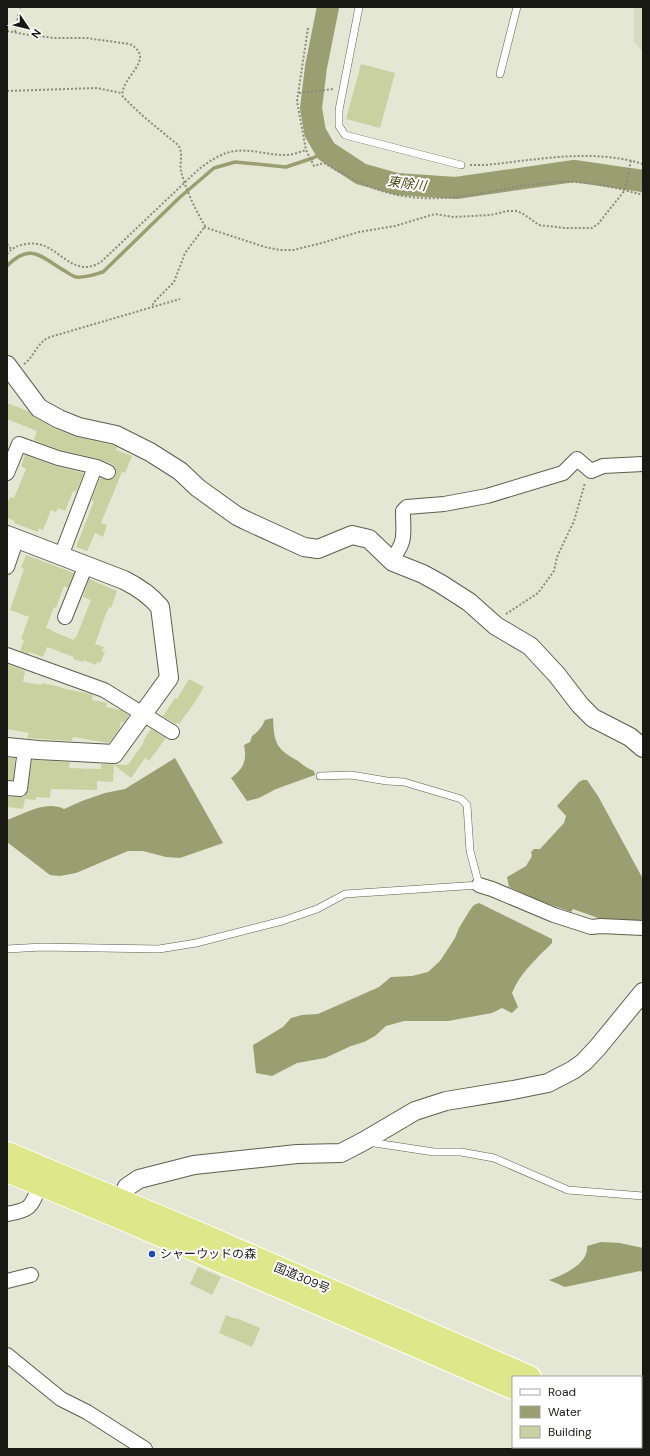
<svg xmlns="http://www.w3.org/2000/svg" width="650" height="1456" font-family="'DM Sans','Noto Sans JP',sans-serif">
<rect width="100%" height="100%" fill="#e4e7d3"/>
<!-- built -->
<path fill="#d7dbc0" d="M634,7H643V52L634,42Z"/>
<!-- water -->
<g fill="#999f70">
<path d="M273,718C274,743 276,749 298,761C303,765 308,769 314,771L315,775L276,789L259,798L247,801L231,778C244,768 247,761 244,745L250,742L252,736L257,732L262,726L265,720Z"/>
<path d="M175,758L223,843L180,858L166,857L143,851H128L76,873L60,876L50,875L7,842V820C25,814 45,800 64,809L82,801L105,793L125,789Z"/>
<path d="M583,780H587L598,796L643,879V922L601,919L573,909L571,912L532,898L509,887L507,877L526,866L532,856L531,852L534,849H540L564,823L566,816L557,806L579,782Z"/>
<path d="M479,903L552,939V943C537,958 520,973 512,993L518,1007L512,1013L502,1008L492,1013L448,1021H404L386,1026L375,1036L364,1042L351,1046L325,1058L297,1063L272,1076L256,1073L253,1045L283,1027L291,1018L302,1015L318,1014L379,987L391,977L412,976L428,972L440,961L455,938L459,928L470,910L474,905Z"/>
<path d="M601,1242L620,1243L643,1248V1272L640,1271L565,1287L549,1280C563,1275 589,1264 587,1246Z"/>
</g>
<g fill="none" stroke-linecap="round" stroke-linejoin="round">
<!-- stream -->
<path stroke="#999f70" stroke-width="3.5" d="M7,266C31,241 42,258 65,271C68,273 72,276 76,277C86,278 93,275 103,272L179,198L214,168L235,162L286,167L313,158L326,151"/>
<!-- river -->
<path stroke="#999f70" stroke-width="22" d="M328,7L316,67L311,108L315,132L326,151L361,174L397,184L456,188L574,171L643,181"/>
</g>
<!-- building -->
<g fill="#cad1a0">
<path d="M361,64L395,73L380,128L346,119Z"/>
<path d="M7,403L28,411L34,417L55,429L77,437L112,445L117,447L116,450L132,456L125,473L122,472L101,523L107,525L103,537L95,533L87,551L76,547L94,501H92V499L100,478L108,480L113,479L116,475L115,467L112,464L99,459L60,450L34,440L37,431L7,419Z"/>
<path d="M25,455L55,466L84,473L76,492L73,491L65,511L58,508L56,512L51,510L43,530L39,528L38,532L14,523L15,521L7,518V505L10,497L14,498L26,469L21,466Z"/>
<path d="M26,555L74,573L68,588L64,586L56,608L54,607L46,628L52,630V631L74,640L75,637L76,638L91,600L83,597L89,579L117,591L111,608L109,607L105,616L95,644L104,647L102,651L105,652L100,663L97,662L96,665L84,660L83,662L73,659L74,657L47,647L43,657L29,652V654L20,651L24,640L21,639L29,617L10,610L24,569L21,568Z"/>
<path d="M7,664L25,671L23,682L41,685L42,683L61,687V688L90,694L93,695L92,700L107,703L106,707L121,710L128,715V717L124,722H121L119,729L109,743L73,737L72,741L27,738L29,733L7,729Z"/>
<path d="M189,679L204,687L195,702L179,724L177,722L176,724L163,716L175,698L177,699Z"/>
<path d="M151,729L166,738L149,761L145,758L131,778L114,765L113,782L97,781V790L51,789L50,798L36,797V800L25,799L23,809L7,807L8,797H24L27,794L32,760L70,762L69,768L101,769V764L128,765L144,742L143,741Z"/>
<path d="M7,758H15L13,780H7Z"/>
<path d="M198,1267L221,1277L212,1295L190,1284Z"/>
<path d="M226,1315L236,1319V1318L260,1328L252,1347L219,1333Z"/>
</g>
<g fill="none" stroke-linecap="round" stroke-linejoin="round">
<defs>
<g id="service">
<path d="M359,7L339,110V126L345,135L461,165"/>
<path d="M500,74L517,7"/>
<path d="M7,949L42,947L159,949L196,943L282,921L317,909L345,894L479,885L470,851L467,805L461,799L404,782L387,781L351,775L320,776"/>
<path d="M368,1142L434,1152H461L494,1158L568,1190L643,1196"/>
</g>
<g id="minor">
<path d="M7,473L19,444L58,458L97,467L108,472"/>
<path d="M61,556L95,467"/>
<path d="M391,560C407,541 403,535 403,511L407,507L444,504L487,496L563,473L577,459L591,471L603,466L643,464"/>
<path d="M7,567L17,538"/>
<path d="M65,617L86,565"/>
<path d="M7,655L104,690L172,732"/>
<path d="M7,788L20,789L25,749"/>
<path d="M479,885L492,889L554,915L591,927L601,926L643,928"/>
<path d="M7,1214C31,1210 31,1207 40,1185"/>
<path d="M7,1281L31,1275"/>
<path d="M7,1355L61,1399L87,1412L145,1449"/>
</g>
<g id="tertiary">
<path d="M7,365L39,408L59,419L79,427L116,435L150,452L180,471L198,488L237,516L247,521L304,547L318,549L352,535L369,539L393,562L423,574L441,584L469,602L496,626L530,646L557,675L580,705L593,718L630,737L643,748"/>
<path d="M7,535L124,580C138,587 150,595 160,607L169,678L114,754L38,750L7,747"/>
<path d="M116,1213L121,1200L127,1187L139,1179L194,1165L297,1154L341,1153L364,1141L415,1111L446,1101L513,1090L548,1083L573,1070L584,1062L598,1047L643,992"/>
</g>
<g id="trunk">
<path d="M7,1153L201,1234L530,1377"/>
<path d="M7,1171L116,1216L513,1388"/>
<path d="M641,1425L643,1426"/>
<path d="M641,1444L643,1445"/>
</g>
</defs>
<!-- service casing -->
<use href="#service" stroke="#5c5f4e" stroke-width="8"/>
<!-- minor casing -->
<use href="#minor" stroke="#5c5f4e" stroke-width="16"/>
<!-- tertiary casing -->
<use href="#tertiary" stroke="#5c5f4e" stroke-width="20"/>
<!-- trunk casing -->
<use href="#trunk" stroke="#fff" stroke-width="24"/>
<!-- path -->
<g stroke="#8a8c7e" stroke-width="2" stroke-dasharray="2 2" stroke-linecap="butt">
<path d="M308,28L297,101L306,150L314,166L324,163C351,179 379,194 411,197C459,203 505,186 553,182C584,180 614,187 643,195"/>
<path d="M7,31L29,35L55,38H86L130,44C158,60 118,78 123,97L144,117L178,145C184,154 179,162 181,171C185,188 196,211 205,226L203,229L185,253L174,282L153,303V307"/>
<path d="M15,32L20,7"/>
<path d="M7,91L97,88L121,93"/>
<path d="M299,93L333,89"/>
<path d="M470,165H485C537,160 592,148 643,164"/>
<path d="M204,227L265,247L280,250H293L322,243L359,232L395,226L435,214L453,217L491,215L507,211H516L522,213L539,225L565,228H592L598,224L625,190L631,160"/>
<path d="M7,244L12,250"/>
<path d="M7,254C12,248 18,245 26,244C52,239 64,267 86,267C91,267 96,265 101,262L199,169C210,161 221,153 235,151C252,149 268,155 285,155C293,155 300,152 306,150"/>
<path d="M24,364C35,356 37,342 50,337L180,299"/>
<path d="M506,614L538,593L554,571L557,557L574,521L585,483"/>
</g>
<!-- service -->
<use href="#service" stroke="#fff" stroke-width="7"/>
<!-- minor -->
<use href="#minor" stroke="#fff" stroke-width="14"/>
<!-- tertiary -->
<use href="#tertiary" stroke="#fff" stroke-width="18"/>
<!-- trunk -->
<use href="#trunk" stroke="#dee78a" stroke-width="22"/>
</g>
<!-- markers -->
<circle fill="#1f49b7" stroke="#fff" stroke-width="1.5" cx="152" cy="1254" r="4"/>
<g text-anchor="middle" stroke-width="4" stroke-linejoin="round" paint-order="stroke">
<!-- poi labels -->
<g font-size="12" fill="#181912" stroke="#fff" text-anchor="start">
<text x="160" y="1258">シャーウッドの森</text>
</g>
<!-- street labels -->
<g font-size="12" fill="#181912" stroke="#fff">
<text transform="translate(302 1278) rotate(23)" y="4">国道309号</text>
</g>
<!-- water labels -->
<g font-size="13" font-style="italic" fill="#3b4004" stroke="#fff">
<text transform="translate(407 183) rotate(7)" y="5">東除川</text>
</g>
</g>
<!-- border -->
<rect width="650" height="1456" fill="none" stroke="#181912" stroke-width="16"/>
<!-- legend -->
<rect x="512" y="1376" width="130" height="72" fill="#ffffff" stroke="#a3a3a0"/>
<rect x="520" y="1389" width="20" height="6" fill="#ffffff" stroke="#a3a3a0"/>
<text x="548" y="1396" font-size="12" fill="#181912">Road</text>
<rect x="520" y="1406" width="20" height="12" fill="#999f70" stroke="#a3a3a0"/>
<text x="548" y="1416" font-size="12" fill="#181912">Water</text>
<rect x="520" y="1426" width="20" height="12" fill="#cad1a0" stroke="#a3a3a0"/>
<text x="548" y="1436" font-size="12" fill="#181912">Building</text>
<!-- north arrow -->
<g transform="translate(28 28) rotate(125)" stroke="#ffffff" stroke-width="3" paint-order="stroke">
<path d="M0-3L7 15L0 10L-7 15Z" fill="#181912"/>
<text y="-6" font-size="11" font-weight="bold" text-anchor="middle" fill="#181912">N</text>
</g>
</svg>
